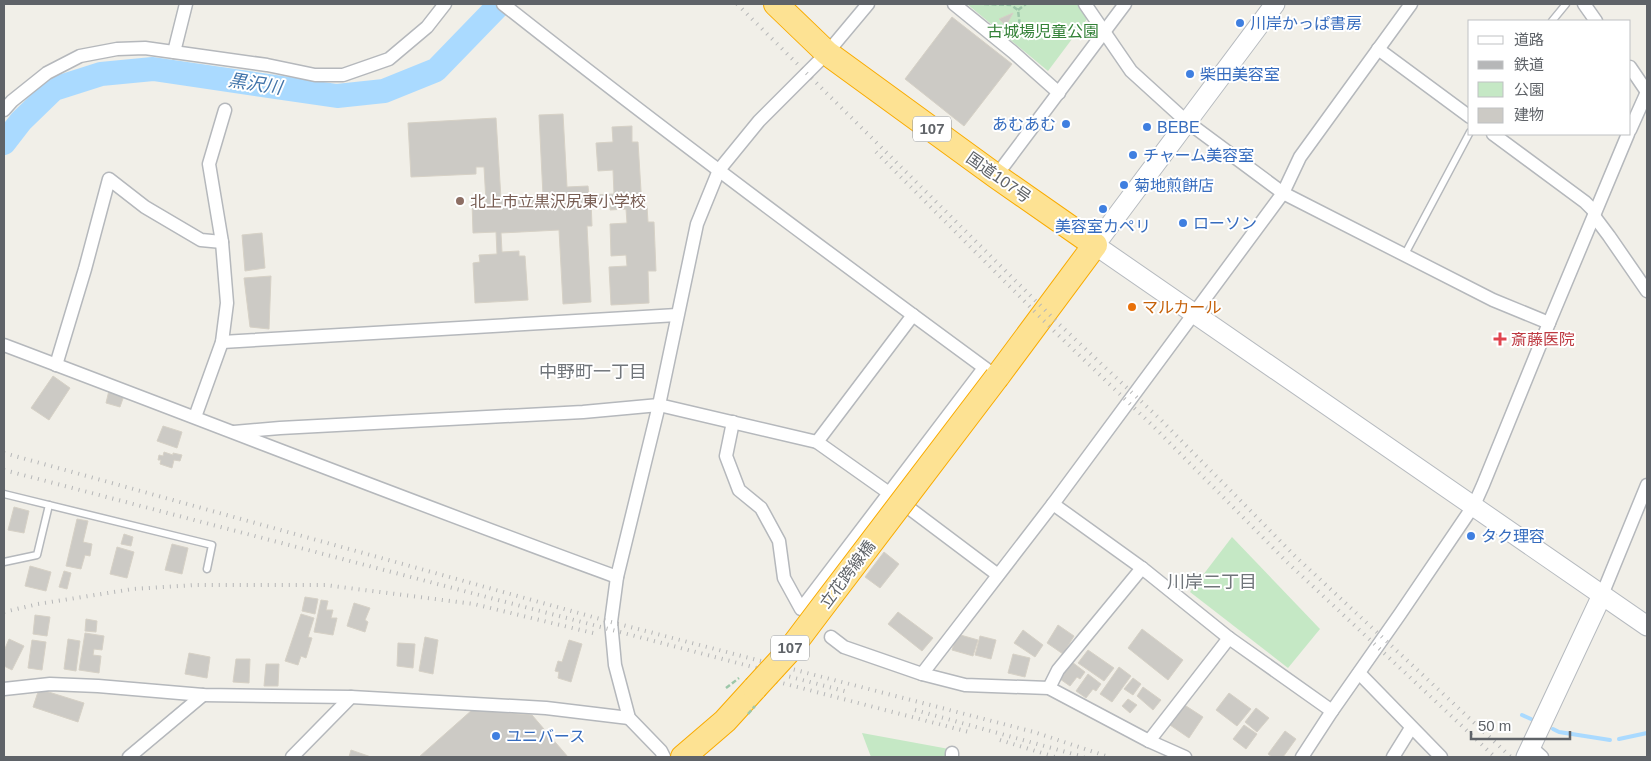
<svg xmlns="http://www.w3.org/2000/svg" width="1651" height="761" font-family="Helvetica,'Noto Sans JP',sans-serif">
<rect width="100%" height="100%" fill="#f1efe8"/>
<!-- green -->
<g fill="#c5e8c5">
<path d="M967,4H1081L1090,15L1048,71Z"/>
<path d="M1232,537L1320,629L1288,668L1190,592Z"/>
<path d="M862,733L949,749V757H871Z"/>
</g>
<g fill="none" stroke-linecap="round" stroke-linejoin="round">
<!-- stream -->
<g stroke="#aadaff" stroke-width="4">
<path d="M1522,715L1531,719"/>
<path d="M1553,729L1559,732L1610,740"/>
<path d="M1619,739L1647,733"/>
</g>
<!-- river -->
<path stroke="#aadaff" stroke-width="24" d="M4,143L21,121L54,89L101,74L153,69L337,96L384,91L436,70L500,4"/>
</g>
<!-- building -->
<g fill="#cccac5" stroke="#d6d1c6">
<path d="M1013,13L1006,26L999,19Z"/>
<path d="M952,17L1012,64L964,126L905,79Z"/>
<path d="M563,114L567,187L588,186L589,195L614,194L613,170L598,171L596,143L613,142L612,127L632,126V142H638L642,207L647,206L648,222H654L656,271H648L649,303L611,305L609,267L627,266L626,255L611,256L610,224L627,223L626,209L610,210V199L591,200L592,226H587L591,302L563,304L559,230L501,233L502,252L519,251V256H525L528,300L475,303L473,263L480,262L479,255L497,254L496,232L473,233L472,202H486L484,167H476V174L411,177L408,123L496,118L501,199L543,196L539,115Z"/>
<path d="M262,233L265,268L245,271L242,235Z"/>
<path d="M271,276L269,329L250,327L244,278Z"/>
<path d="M53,376L70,388L49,420L31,408Z"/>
<path d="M111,382L127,387L120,407L106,403Z"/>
<path d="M163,426L182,432L177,448L157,441Z"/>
<path d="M164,452L173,455V453L182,455L180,461L174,460L172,468L160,464L161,460H158L159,455L163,456Z"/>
<path d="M14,507L29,511L24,533L8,530Z"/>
<path d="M77,519L88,521L83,542L92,544L90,556L85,555L81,569L66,566Z"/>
<path d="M124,534L133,537L131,546L121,544Z"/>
<path d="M172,544L188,548L182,574L165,570Z"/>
<path d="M117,547L134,552L127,578L110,574Z"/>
<path d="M884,552L899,564L880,588L865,577Z"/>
<path d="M30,566L51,572L46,591L25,586Z"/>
<path d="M64,571L71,573L67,589L59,587Z"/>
<path d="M305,597L318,599L315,614L302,611Z"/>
<path d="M321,600L328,601L326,610H333L331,618H337L333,635L314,632Z"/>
<path d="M354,603L370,608L365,620L368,622L365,632L347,626Z"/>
<path d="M898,612L933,638L922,651L888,624Z"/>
<path d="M301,614L314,618L308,637L312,638L306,658L301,656L298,665L285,661Z"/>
<path d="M35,615L50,617L47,636L33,634Z"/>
<path d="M86,619L97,621L96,632L85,631Z"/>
<path d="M1058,625L1074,636L1063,654L1047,643Z"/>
<path d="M1142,629L1183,660L1168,680L1128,648Z"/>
<path d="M1023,630L1043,645L1035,657L1014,643Z"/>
<path d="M85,633L104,636L102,650L94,649L93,655L101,656L99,673L79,670Z"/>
<path d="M957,634L978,640L973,656L952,650Z"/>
<path d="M980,636L996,640L991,659L975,655Z"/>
<path d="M425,637L438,640L433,674L419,671Z"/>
<path d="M9,639L24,646L12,670L4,666V651Z"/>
<path d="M68,639L80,641L76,671L64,669Z"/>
<path d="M32,640L46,642L42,670L28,668Z"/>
<path d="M569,640L582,644L571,682L558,678L559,672L555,671L558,661L562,662Z"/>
<path d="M398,643L415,644L413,668L397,666Z"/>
<path d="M1088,650L1114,668L1104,681L1078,663Z"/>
<path d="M189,653L210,657L207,678L185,674Z"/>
<path d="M1013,654L1030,658L1025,677L1008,673Z"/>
<path d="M236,659H250L249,683L233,682Z"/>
<path d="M1072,662L1085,672L1080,679L1077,677L1070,686L1060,679Z"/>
<path d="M266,664H279L278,686H264Z"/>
<path d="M1119,667L1131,676L1112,702L1100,694Z"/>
<path d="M1088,674L1101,684L1096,691L1093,689L1086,698L1076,691Z"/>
<path d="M1133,678L1141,684L1133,695L1124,689Z"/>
<path d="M1143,687L1161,700L1153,710L1137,696Z"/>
<path d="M39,689L84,703L78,722L33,707Z"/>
<path d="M1229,693L1251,709L1237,726L1216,710Z"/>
<path d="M1128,699L1137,705L1130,713L1122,706Z"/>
<path d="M1183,704L1203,717L1189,738L1170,725Z"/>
<path d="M1256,708L1269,718L1257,732L1245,722Z"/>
<path d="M472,710L532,715L568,757H419Z"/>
<path d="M1244,725L1257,734L1246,749L1233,739Z"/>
<path d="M1285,731L1296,739L1283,757H1272L1268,754Z"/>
<path d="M351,750L371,757H349Z"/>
</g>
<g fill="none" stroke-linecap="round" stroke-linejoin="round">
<defs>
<g id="lane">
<path d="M1552,21L1566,4"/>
<path d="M1405,254L1470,132"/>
<path d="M4,494L212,545L207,569"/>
<path d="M4,562L37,555L49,505"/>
</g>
<g id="street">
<path d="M503,4C665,132 831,255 997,377"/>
<path d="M954,4L1013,52L1059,93"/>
<path d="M1085,4L1131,71L1186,121L1283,193L1493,300L1549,323"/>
<path d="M1584,4L1596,21"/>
<path d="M1378,49L1470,117"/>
<path d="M174,52L186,4"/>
<path d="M1630,67L1647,92"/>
<path d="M4,110L12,101L47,73L80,56L117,49L145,48L267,65L315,75H343L389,59L427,27L445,4"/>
<path d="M1630,130L1647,92"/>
<path d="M1493,134L1585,202L1595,212"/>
<path d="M996,176L1125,4"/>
<path d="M1594,216L1609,236L1647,291"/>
<path d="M222,342L677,315"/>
<path d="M4,345C208,422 411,502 617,577"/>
<path d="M56,365L85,269L109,179L145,207L201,240L222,242"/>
<path d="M195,417L222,342L227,303L222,242L209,164L225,110"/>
<path d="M733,422L726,456L739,490L761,508L779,541L784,578L801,609L984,368"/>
<path d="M234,432L280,428L583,412L659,405L817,442L889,493L998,575"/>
<path d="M817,442L913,315"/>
<path d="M1053,504L1142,568L1229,638L1332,711"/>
<path d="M1602,595L1647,485"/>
<path d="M831,637L844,647L922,674"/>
<path d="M1359,673L1441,757"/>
<path d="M1049,688L1058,670L1142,568"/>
<path d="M4,689L50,684L98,686L203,695L351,697L546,708L629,718"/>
<path d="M1149,741L1229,638"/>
<path d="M1531,747L1542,757"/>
<path d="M952,753V757"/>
<path d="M129,757L203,695"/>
<path d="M292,757L351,697"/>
<path d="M664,757L661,751L629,718L615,665L611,622L617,577L659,405L697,224L719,170L759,121L827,53L868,4"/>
<path d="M1185,757L1149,741L1049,688L965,685L922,674L1053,504L1283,193L1300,157L1411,4"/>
<path d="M1302,757L1332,711L1400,614L1474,505L1483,485L1549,323L1628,134"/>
<path d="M1393,757L1411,728"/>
</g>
<g id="secondary">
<path d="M1275,4L1095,245L1647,626"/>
<path d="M1526,757L1602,595"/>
</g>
<g id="highway">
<path d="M776,4L827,53L996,176L1095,245L997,377"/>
<path d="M683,757L725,721L755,688"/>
</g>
</defs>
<!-- lane casing -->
<use href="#lane" stroke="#b5b8bc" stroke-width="9"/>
<!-- street casing -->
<use href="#street" stroke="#b5b8bc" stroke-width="15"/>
<!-- secondary casing -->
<use href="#secondary" stroke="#b6babf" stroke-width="21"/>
<!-- highway casing -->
<use href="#highway" stroke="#f9ab00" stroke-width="26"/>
<!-- path -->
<g stroke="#9cc7a9" stroke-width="2.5" stroke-dasharray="5 2.5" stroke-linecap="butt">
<path d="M984,4L1011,5L1018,10L1020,26L1016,40"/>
<path d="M1018,10L1026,4"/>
</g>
<!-- lane -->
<use href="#lane" stroke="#fff" stroke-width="6"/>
<!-- street -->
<use href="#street" stroke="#fff" stroke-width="12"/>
<!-- secondary -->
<use href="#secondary" stroke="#fff" stroke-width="19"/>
<!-- highway -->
<use href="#highway" stroke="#fde293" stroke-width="24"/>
<!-- rail -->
<g stroke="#b6b7b8" stroke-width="4" stroke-dasharray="1 6" stroke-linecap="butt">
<path d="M737,4L1060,325L1160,419L1296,557L1511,757"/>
<path d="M876,152L1054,331L1153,426L1289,564L1495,757"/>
<path d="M4,453L611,622L1034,732L1109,757"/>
<path d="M4,470L848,692"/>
<path d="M4,612L38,604L133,589L195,585H325L474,604L597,634"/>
<path d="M763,678L969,732"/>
<path d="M915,710L1084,757"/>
<path d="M1000,740L1055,757"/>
</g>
<defs>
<path id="highway-bridge" d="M755,688L789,651L823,606L997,377"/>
</defs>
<!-- highway-bridge casing -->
<use href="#highway-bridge" stroke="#f9ab00" stroke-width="26" stroke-linecap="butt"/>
<!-- path-bridge -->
<g stroke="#9cc7a9" stroke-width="2.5" stroke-dasharray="5 2.5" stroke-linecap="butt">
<path d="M726,688L739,678"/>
<path d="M748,714L755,706"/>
</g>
<!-- highway-bridge -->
<use href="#highway-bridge" stroke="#fde293" stroke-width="24"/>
</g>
<!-- markers -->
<g fill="#3f7fe0" stroke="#fff" stroke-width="2">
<circle cx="1240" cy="23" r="5"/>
<circle cx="1190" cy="74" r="5"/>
<circle cx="1066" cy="124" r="5"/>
<circle cx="1147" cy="127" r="5"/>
<circle cx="1133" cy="155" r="5"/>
<circle cx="1124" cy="185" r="5"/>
<circle cx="1103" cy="209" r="5"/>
<circle cx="1183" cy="223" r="5"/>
<circle cx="1471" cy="536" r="5"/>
<circle cx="496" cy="736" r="5"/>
</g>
<circle fill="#8d6e63" stroke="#fff" stroke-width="2" cx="460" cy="201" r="5"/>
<circle fill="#e8710a" stroke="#fff" stroke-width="2" cx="1132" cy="307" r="5"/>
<path fill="#e0444e" stroke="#fff" stroke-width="2" d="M1497.5 331.5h5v5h5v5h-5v5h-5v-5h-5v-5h5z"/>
<g text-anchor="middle" stroke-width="4" stroke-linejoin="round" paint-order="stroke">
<!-- shield labels -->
<g fill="#fff" stroke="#8f9295" stroke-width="1">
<rect x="913" y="116.5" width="38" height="25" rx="4"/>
<rect x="771" y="635.5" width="38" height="25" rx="4"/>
</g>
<g font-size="15" font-weight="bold" fill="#5f6368">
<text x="932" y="134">107</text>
<text x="790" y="653">107</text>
</g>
<!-- shop labels -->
<g font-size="16" fill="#366cbe" stroke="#fff" text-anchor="start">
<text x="1250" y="29">川岸かっぱ書房</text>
<text x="1200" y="80">柴田美容室</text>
<text x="1056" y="130" text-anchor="end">あむあむ</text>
<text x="1157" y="133">BEBE</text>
<text x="1143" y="161">チャーム美容室</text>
<text x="1134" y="191">菊地煎餅店</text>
<text x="1193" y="229">ローソン</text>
<text x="1103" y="232" text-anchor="middle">美容室カペリ</text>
<text x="1481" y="542">タク理容</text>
<text x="506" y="742">ユニバース</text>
</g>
<!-- park labels -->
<g font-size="16" fill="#348238" stroke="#fff">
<text x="1043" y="37">古城場児童公園</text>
</g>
<!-- street labels -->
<g font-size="16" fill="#5f6368" stroke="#fff">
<text transform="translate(999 177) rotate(35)" y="6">国道107号</text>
<text transform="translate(847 574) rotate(-53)" y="6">立花跨線橋</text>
</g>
<!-- education labels -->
<g font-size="16" fill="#785e54" stroke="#fff" text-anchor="start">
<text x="470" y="207">北上市立黒沢尻東小学校</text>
</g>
<!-- food labels -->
<g font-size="16" fill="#c56008" stroke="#fff" text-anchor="start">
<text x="1142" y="313">マルカール</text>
</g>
<!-- health labels -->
<g font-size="16" fill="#be3a42" stroke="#fff" text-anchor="start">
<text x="1511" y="345">斎藤医院</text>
</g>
<!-- water labels -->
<g font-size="18" font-style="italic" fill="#4174aa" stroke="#fff">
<text transform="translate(255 84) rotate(9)" y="6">黒沢川</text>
</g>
<!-- neighbourhood labels -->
<g font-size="18" fill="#70757a" stroke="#fff">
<text x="593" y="378">中野町一丁目</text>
<text x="1212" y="588">川岸二丁目</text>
</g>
</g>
<!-- border -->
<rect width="1651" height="761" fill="none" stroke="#5f6368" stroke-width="10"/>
<!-- legend -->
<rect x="1468" y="20" width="162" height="115" fill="#ffffff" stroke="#bfc1c3"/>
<rect x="1478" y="36" width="25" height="8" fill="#ffffff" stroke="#bfc1c3"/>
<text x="1514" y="45" font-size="15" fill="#5f6368">道路</text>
<rect x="1478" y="61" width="25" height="8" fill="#b6b7b8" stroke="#bfc1c3"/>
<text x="1514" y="70" font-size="15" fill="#5f6368">鉄道</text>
<rect x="1478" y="82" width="25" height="15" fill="#c5e8c5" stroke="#bfc1c3"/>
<text x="1514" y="95" font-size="15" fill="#5f6368">公園</text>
<rect x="1478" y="108" width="25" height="15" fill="#cccac5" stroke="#bfc1c3"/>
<text x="1514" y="120" font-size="15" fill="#5f6368">建物</text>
<!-- scale -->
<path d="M1471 731v8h99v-8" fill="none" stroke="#5f6368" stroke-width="2.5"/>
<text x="1478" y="731" font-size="15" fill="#5f6368" stroke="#ffffff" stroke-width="4" paint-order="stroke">50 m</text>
</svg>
